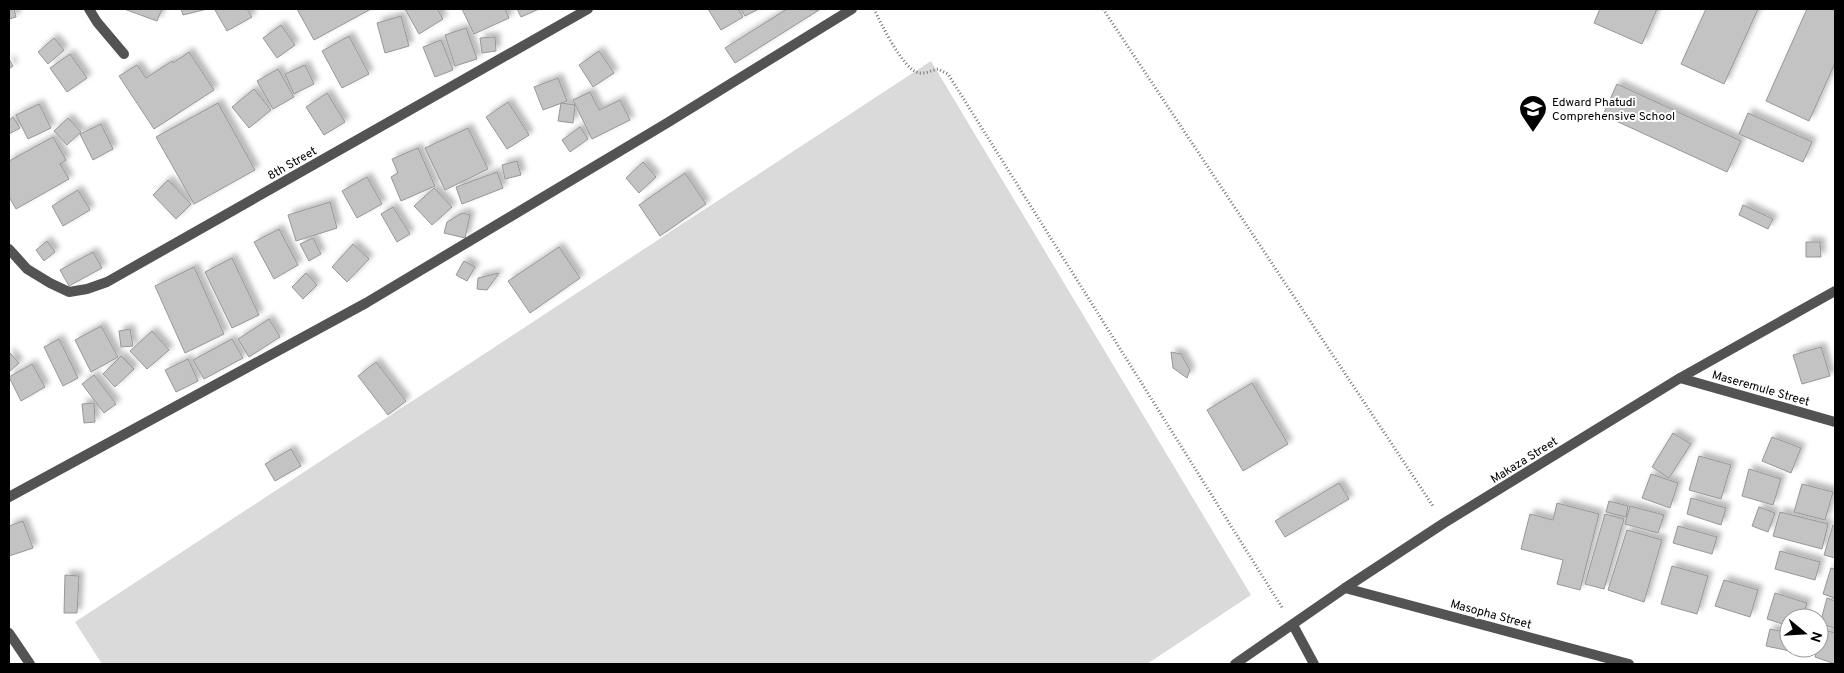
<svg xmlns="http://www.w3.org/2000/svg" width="1844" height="673" font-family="Overpass,sans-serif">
<defs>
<filter id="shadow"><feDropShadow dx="4.5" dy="-4.5" stdDeviation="2.5" flood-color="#0004"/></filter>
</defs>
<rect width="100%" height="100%" fill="#fff"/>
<!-- green -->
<path fill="#dadada" d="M931,61L1251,595L1147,664H102L75,622Z"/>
<!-- building -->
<g fill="#c3c3c3" stroke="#979797" filter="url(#shadow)">
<path d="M9,9H14L16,17L9,19Z"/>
<path d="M124,9H162L157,21Z"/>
<path d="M181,9H207L183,15Z"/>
<path d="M217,9H247L252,17L227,31L215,10Z"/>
<path d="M297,9H371L314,40Z"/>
<path d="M405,9H437L443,19L419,34Z"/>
<path d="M462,9H505L509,18L474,34Z"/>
<path d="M517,9H539L521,17Z"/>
<path d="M708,9H738L743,17L721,30Z"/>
<path d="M741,9H759L745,16Z"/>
<path d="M787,9L819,10L735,63L725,48Z"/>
<path d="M1600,9H1657L1642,44L1594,23Z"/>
<path d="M1706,9H1758L1724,84L1681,64Z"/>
<path d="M1807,9H1835V63L1809,121L1766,101Z"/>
<path d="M401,16L409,46L385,53L377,23Z"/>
<path d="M281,25L295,45L277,58L263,38Z"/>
<path d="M466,28L477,59L455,66L445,35Z"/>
<path d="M349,36L369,74L342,88L322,51Z"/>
<path d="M495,37L496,51L482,53L480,38Z"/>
<path d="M54,38L64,50L48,64L38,52Z"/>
<path d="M441,40L453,70L435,77L423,47Z"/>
<path d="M599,51L614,73L593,87L579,65Z"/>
<path d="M189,52L214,90L154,129L119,76L137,65L146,78L172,61L173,63Z"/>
<path d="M70,54L87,78L67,92L50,68Z"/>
<path d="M9,59L13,66L9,69Z"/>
<path d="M305,65L314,84L294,94L285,74Z"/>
<path d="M278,69L294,97L273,109L257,81Z"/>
<path d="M558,78L567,101L543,110L534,87Z"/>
<path d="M1617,84L1741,141L1727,172L1603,115Z"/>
<path d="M254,89L271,110L249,128L232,107Z"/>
<path d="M590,92L599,110L620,100L630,120L592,139L573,100Z"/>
<path d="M327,93L345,122L324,135L306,107Z"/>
<path d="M508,102L529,135L507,149L486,117Z"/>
<path d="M218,103L255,170L194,204L156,137Z"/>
<path d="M561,103L575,105L573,123L558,121Z"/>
<path d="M39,104L51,128L28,139L16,115Z"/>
<path d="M1748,113L1812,142L1803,162L1739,134Z"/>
<path d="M13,117L20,128L9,134V120Z"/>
<path d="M68,118L81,132L67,145L54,131Z"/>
<path d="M101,124L113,149L93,160L80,134Z"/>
<path d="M580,127L588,139L570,152L562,140Z"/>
<path d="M468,128L488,169L445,190L425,148Z"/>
<path d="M53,137L66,160L60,164L69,179L16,209L9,197V161Z"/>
<path d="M418,148L435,186L401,201L391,177L398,173L392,159Z"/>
<path d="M517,161L521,175L505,179L502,165Z"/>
<path d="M643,162L656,177L639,193L626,178Z"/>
<path d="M497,172L503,188L462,204L456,187Z"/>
<path d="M685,173L706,204L660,236L639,205Z"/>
<path d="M367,177L382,204L357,218L342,191Z"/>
<path d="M168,180L191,204L176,219L153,195Z"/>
<path d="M434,188L452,207L432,225L414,206Z"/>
<path d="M78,190L90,210L63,226L52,206Z"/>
<path d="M330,202L337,228L296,241L288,215Z"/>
<path d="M1743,205L1773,219L1768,229L1739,215Z"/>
<path d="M393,207L410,234L397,242L381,214Z"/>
<path d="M462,213L470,215L465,238L444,233L447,222Z"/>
<path d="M279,229L298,265L274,279L254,242Z"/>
<path d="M313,238L321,254L309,261L300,244Z"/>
<path d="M47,241L55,252L44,261L36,250Z"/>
<path d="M1806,242H1820L1821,257H1806Z"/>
<path d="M353,244L369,259L347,282L332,267Z"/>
<path d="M559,247L580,278L530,313L508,281Z"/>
<path d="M93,252L102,268L69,286L60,270Z"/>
<path d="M232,258L259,315L232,328L205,272Z"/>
<path d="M464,261L475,267L467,281L456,275Z"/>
<path d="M194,267L224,334L185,353L155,286Z"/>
<path d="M306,273L317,285L303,299L292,287Z"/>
<path d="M499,273L487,290L477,289L478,278Z"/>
<path d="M269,319L280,337L249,357L238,339Z"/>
<path d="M101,326L118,357L91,372L75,340Z"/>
<path d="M130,329L133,346L121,347L119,331Z"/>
<path d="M152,331L169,350L147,369L130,351Z"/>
<path d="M59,339L78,378L63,386L44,347Z"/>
<path d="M232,339L243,358L204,379L193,360Z"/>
<path d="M1821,347L1830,376L1802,384L1793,355Z"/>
<path d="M9,352L19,363L9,372Z"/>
<path d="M1171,352L1181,354L1190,370L1187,378L1173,368Z"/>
<path d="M121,356L134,369L115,387L103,374Z"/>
<path d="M188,359L198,381L176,392L165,370Z"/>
<path d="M376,362L406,401L388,415L358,376Z"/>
<path d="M32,364L45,387L21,401L9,377Z"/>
<path d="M94,375L116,404L104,413L82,384Z"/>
<path d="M1252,383L1288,444L1243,471L1207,410Z"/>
<path d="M94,403L95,422L84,423L82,404Z"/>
<path d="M1673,433L1691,444L1669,478L1652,467Z"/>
<path d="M1772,437L1801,448L1791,473L1762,461Z"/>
<path d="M291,449L301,466L275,481L265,464Z"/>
<path d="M1699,456L1731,465L1721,499L1689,490Z"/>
<path d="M1749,469L1781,479L1773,505L1742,496Z"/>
<path d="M1651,474L1678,483L1670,508L1642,498Z"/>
<path d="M1339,483L1349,499L1285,537L1275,521Z"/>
<path d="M1802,484L1833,492L1825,520L1794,512Z"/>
<path d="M1691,498L1726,508L1721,525L1687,514Z"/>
<path d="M1609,501L1628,506L1626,517L1606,512Z"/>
<path d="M1557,503L1599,514L1580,590L1557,584L1563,560L1521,549L1530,514L1553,520Z"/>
<path d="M1630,506L1664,515L1658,533L1625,524Z"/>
<path d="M1759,507L1775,513L1768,532L1752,526Z"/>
<path d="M1780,512L1828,524L1822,549L1773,536Z"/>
<path d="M1605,514L1624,519L1604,589L1585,584Z"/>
<path d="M23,521L33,548L9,556V526Z"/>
<path d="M1833,525L1835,526V558L1824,555Z"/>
<path d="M1678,526L1717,537L1712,554L1673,543Z"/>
<path d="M1627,530L1662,540L1644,602L1608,590Z"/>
<path d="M1780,551L1820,562L1815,580L1775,569Z"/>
<path d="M1672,566L1708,576L1697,614L1661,604Z"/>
<path d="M1831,568L1835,569V598L1823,594Z"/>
<path d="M65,575L79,576L77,613H64Z"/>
<path d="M1724,580L1758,590L1750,617L1715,606Z"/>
<path d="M1775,593L1807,603L1802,618H1789V626L1767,619Z"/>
<path d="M1827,598L1835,601V628L1820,624Z"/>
<path d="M1770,629L1789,633V648H1796L1795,652L1766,646Z"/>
<path d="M1824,630L1835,633V664L1815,657Z"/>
</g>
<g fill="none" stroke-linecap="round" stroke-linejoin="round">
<!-- path -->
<g stroke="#757575" stroke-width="3" stroke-dasharray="1 2.5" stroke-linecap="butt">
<path d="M874,9C881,23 903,70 919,73C925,74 933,70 938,69L948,74L1283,609"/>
<path d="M1103,9L1433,506"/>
</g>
<!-- minor -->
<g stroke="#535353" stroke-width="10">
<path d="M89,9L97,22L124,54"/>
<path d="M9,249L27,269L50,283L69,292L87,289L107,282L588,9"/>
<path d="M1680,378L1835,422"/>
<path d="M9,497L366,303L667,123L852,9"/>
<path d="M1345,588L1629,664"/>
<path d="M1293,625L1314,664"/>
</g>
<!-- tertiary -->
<g stroke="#535353" stroke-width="10">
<path d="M9,633L30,664"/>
<path d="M1235,664L1345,588L1444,523L1680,378L1835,291"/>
</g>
</g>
<!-- icons -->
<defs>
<symbol id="school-pin" viewBox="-11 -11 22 30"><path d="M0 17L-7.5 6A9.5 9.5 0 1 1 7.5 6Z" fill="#000" stroke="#fff"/><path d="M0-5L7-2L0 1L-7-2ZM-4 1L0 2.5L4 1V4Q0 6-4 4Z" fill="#fff"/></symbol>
</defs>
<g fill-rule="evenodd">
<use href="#school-pin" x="1517" y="93" width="32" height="43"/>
</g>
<g text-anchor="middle" stroke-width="4" stroke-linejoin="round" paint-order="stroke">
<!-- poi labels -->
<g font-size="12" fill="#000" stroke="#fff" text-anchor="start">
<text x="1552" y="106">Edward Phatudi<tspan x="1552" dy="14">Comprehensive School</tspan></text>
</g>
<!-- street labels -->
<g font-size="12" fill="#000" stroke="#fff">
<text transform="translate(292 163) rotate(-30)" y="4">8th Street</text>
<text transform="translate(1761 388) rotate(16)" y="4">Maseremule Street</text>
<text transform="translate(1524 460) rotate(-32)" y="4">Makaza Street</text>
<text transform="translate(1491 614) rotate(15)" y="4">Masopha Street</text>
</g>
</g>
<!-- border -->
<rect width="1844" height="673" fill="none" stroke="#000000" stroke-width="20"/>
<!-- north arrow -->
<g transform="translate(1804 633) rotate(108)"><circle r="24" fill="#ffffff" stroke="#999999"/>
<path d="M0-4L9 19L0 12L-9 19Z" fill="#000000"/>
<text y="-8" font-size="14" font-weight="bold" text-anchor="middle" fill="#000000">N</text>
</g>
</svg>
